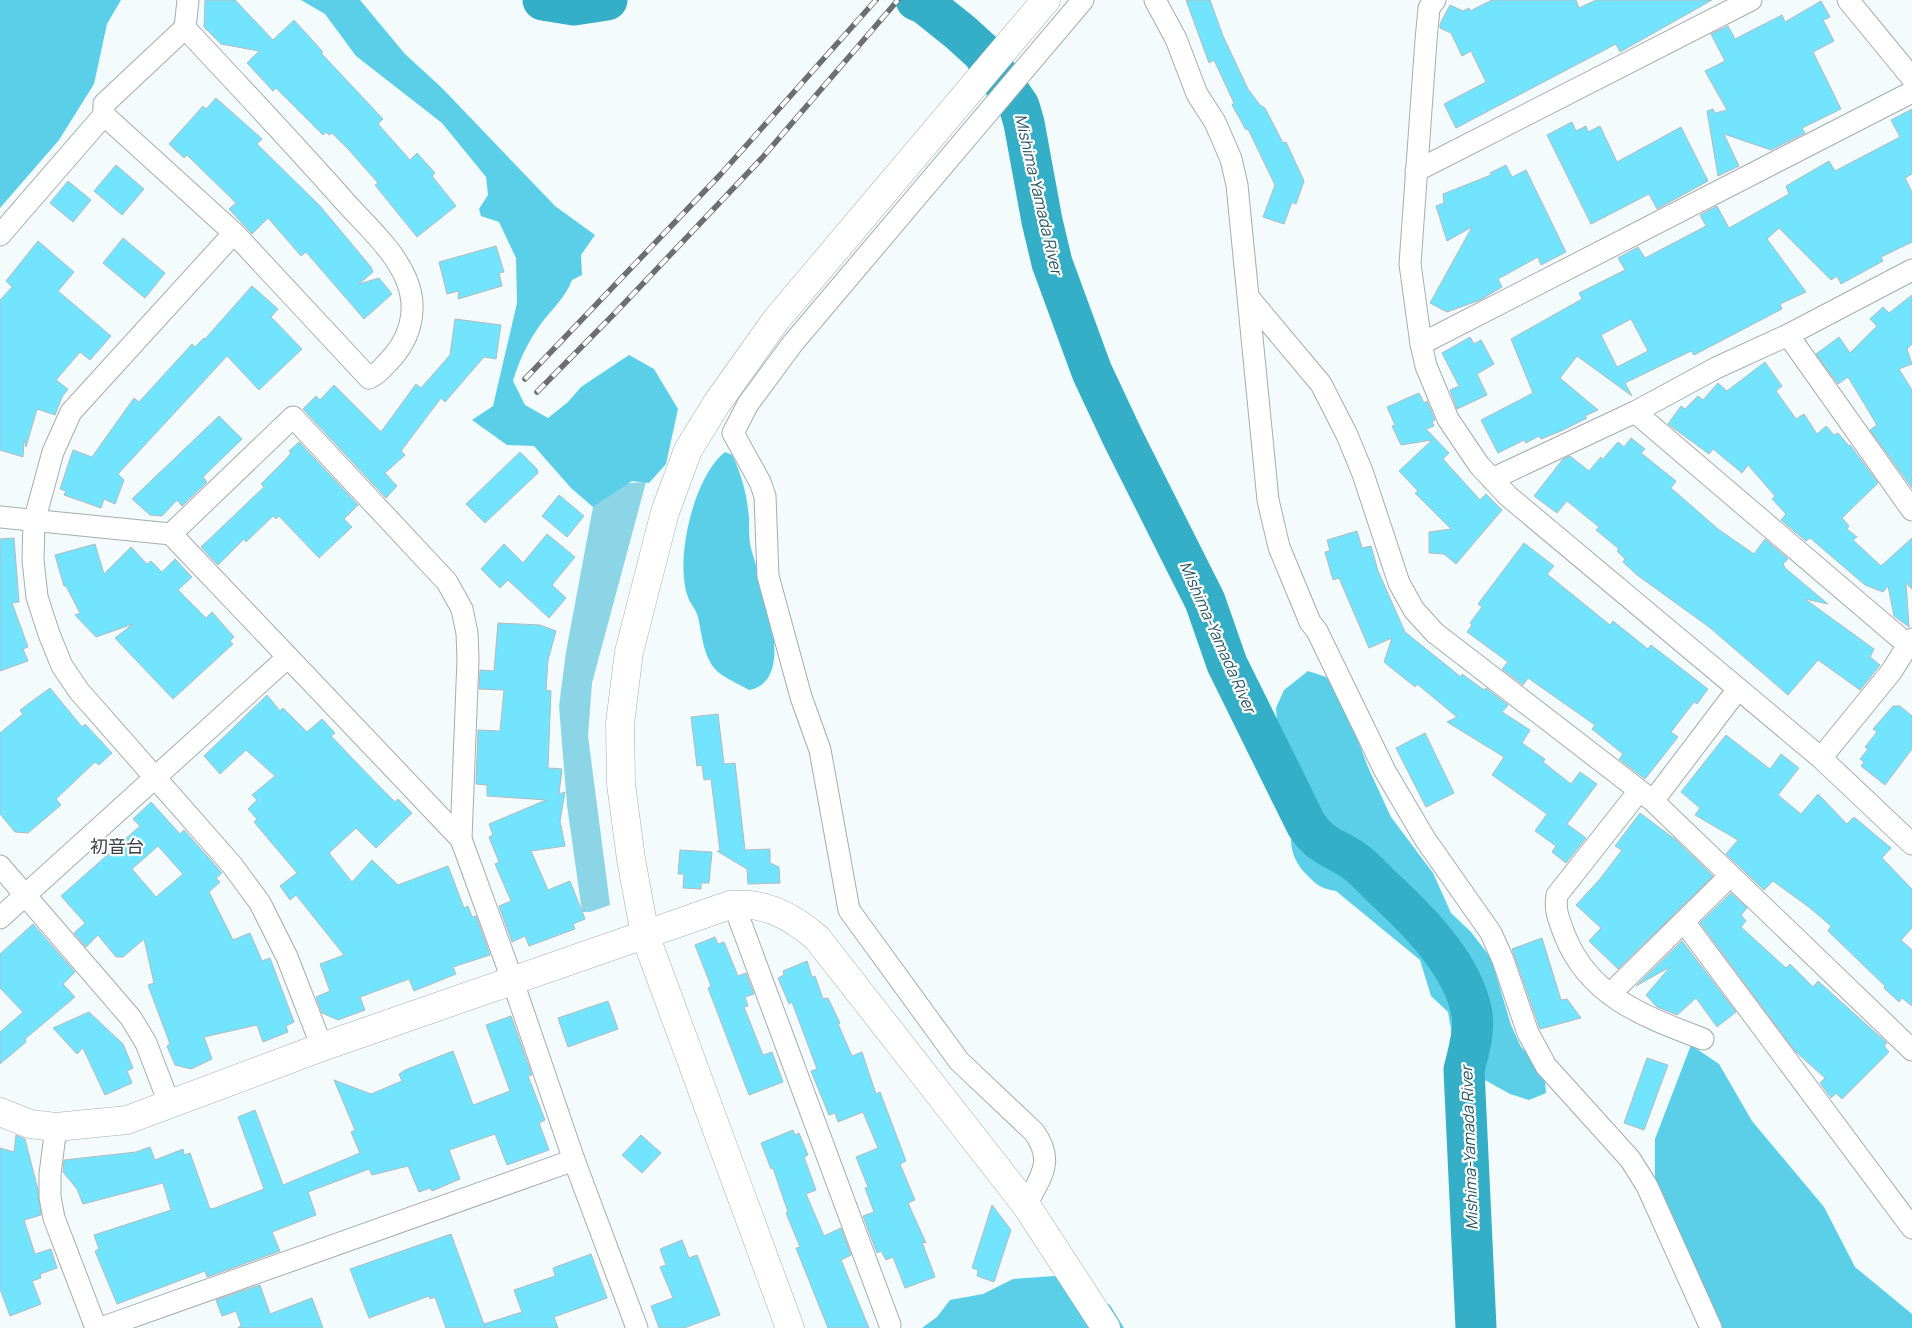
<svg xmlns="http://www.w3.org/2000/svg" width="1912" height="1328" font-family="Manrope,'Noto Sans JP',sans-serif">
<rect width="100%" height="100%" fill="#f4fbfd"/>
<!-- green -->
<path fill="#8cd5e6" d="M646,482L592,683L588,736L610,905L590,912H582L567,805L559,706L566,652L593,507L614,489L629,483Z"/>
<!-- forest -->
<g fill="#5bcfe7">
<path d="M0,0H121L107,24L94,84L59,140L0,208Z"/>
<path d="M301,0H360L405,54L442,88L555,206L595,235L581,255L582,275L572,280C566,297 551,310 540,325C528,342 519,360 513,381L525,405L548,418L568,402L581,387L629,355L654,369L678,409L666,464L649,483L632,481L593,507L571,488L534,446L507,445L472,420L493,406L517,303L516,258L499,222L481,216L479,209L488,195L486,177L442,123L356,56L325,14Z"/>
<path d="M725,452L732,455C742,475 747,495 749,518C749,526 749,536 750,544C757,576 802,680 749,690C739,684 724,678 716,670C703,656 702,634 698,617C696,609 690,604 688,597C674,560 694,476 725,452Z"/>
<path d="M1308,671L1326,677L1340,693L1368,767L1391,817L1433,873L1451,913L1471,932L1491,958L1511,1025L1521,1047L1536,1061L1545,1080L1546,1093L1529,1100L1510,1094L1474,1074L1455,1052L1448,1012L1431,996L1420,960L1336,891C1320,888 1318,886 1307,875C1279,849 1294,812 1303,780L1297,769L1279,756L1276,708L1284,690Z"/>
<path d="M1691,1045L1719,1064L1752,1121L1824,1207L1855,1267L1912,1314V1328H1720L1674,1246L1655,1177V1139Z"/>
<path d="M1054,1276L1110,1305L1124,1328H922L937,1317L950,1300L983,1294L1013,1279Z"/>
</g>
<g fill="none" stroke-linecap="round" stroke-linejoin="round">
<!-- river -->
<g stroke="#34afc7" stroke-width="41">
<path d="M543,0L574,5L607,0"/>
<path d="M916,0L925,4L960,32L982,52L1019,106L1024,123L1042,221L1052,263L1092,372L1123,438L1205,601L1227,664L1306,824C1320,846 1333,847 1353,860C1363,867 1372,877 1381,886C1417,919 1463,964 1472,1014C1475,1032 1468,1053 1464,1070L1476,1328"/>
</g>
</g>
<!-- building -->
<g fill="#72e4fd" stroke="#b4babc" fill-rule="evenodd">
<path d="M205,0H235L273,40L294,20L323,52L321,53L383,119L378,124L410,160L417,153L435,173L432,176L456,206L417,237L375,185L378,183L349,150L332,133L329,135L326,132L323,135L276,88L273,91L247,63L259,51L221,44L204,27Z"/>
<path d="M1186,0H1210L1223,36L1248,89L1260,105L1265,108L1283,143L1286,142L1304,181L1296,204L1292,202L1284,224L1263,217L1275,185L1248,129L1246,130L1232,105L1234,103L1214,60L1209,63Z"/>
<path d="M1492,0H1576L1579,8L1596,0H1712L1620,52L1616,44L1456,128L1444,104L1486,82L1471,51L1462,56L1451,33L1440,28V24L1450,5L1463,11L1469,8L1470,11Z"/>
<path d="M1821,1L1830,17L1823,20L1834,41L1813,52L1841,109L1802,128L1805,133L1771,150L1724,134L1739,166L1718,176L1707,111L1713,109L1715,113L1727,110L1705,71L1725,61L1711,34L1728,26L1735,39L1782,15L1785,22Z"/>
<path d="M216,98L262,139L257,144L320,206L371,267L373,272L359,284L379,278L392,294L364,319L306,252L301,256L268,218L252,234L229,209L236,203L187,155L184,158L169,144L203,106L206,109Z"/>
<path d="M1912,109V174L1905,178L1912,192V242L1881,257L1883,261L1841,284L1837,276L1831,280L1779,228L1767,239L1806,292L1780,304L1782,309L1694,355L1691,351L1625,383L1632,396L1577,356L1560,378L1598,410L1585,416L1587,418L1561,431L1541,439L1539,436L1526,443L1524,440L1498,453L1481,420L1533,393L1511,339L1582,299L1579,293L1625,270L1618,258L1638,247L1645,258L1706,226L1700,215L1717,206L1729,228L1789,194L1786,186L1829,161L1835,171L1900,137L1891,120ZM1631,319L1648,351L1617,367L1601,335Z"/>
<path d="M1572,122L1576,131L1586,126L1588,132L1600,126L1617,162L1681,127L1708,181L1657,209L1649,194L1591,224L1547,135Z"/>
<path d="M116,165L144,189L122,215L94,191Z"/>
<path d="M1506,165L1512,177L1526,170L1566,252L1541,265L1538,257L1498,279L1502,287L1480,300L1447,312L1430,303L1472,227L1447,241L1436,206L1444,203L1443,194L1491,175L1490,173Z"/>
<path d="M68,181L91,200L73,222L50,203Z"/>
<path d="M123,238L165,273L145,298L103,263Z"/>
<path d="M38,241L74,272L58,291L111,336L90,360L80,352L56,380L68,389L62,397L55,415L37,409L26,447L24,439L23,457L0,450V300L12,287L6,281Z"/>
<path d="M496,246L504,272L499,273L502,286L458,299L459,291L447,294L439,262Z"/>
<path d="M252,286L278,309L271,317L302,349L259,390L227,356L118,474L124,480L115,504L104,499L101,508L64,495L66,491L60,489L73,450L92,457L134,398L139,402L192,344L195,347L204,338L205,339Z"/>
<path d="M1912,295V344L1907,349L1912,364L1899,369L1912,390V488L1870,430L1877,425L1848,377L1838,384L1816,354L1839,337L1850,353L1877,326L1870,319L1883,307L1889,313Z"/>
<path d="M455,319L501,325L496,359L484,357L445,402L441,398L401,451L405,455L385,473L397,486L386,498L303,409L316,396L320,400L334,385L381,432L416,384L421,388L450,355Z"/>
<path d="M1470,337L1474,344L1481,340L1494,364L1477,374L1487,395L1457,409L1450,390L1459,386L1442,353Z"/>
<path d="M1765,362L1782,386L1776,391L1796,419L1804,414L1817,434L1826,426L1834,435L1838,433L1849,446L1850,445L1878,483L1842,518L1849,526L1847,529L1857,537L1853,540L1881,566L1912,538V589L1906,583L1909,627L1894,616L1888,586L1883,592L1865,585L1810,538L1806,541L1781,520L1786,514L1772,499L1775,496L1748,465L1742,473L1713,449L1709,454L1668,424L1681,406L1685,409L1698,396L1703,400L1718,383L1727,391Z"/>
<path d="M1419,393L1424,403L1427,401L1435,420L1432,422L1434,426L1426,429L1449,453L1443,459L1480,500L1486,494L1502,510L1456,564L1444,554L1429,553V532L1451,529L1415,493L1418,491L1399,471L1432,440L1401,445L1392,426L1395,425L1387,407Z"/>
<path d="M219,416L242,439L203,477L207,482L182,506L177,500L162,516L150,515L132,499Z"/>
<path d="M1631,438L1645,449L1641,453L1676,481L1671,488L1718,529L1754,554L1765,539L1788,559L1783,564L1785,568L1828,604L1805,599L1874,649L1870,657L1880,665L1860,690L1818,660L1788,695L1709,627L1637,575L1623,562L1625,559L1617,551L1619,549L1596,530L1599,527L1567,501L1557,513L1534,496L1563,459L1570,456L1589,471L1601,457L1602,460L1618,442L1624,447Z"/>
<path d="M299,442L358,505L344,519L352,527L319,558L279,516L276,519L273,516L246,542L244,539L218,565L201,547L264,487L261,484L286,459L291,453L289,451Z"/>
<path d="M520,452L537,469L538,473L485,523L466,504Z"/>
<path d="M559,495L584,516L567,537L542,516Z"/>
<path d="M1357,531L1362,548L1371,546L1378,571L1405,632L1461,677L1462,674L1484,690L1486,688L1508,705L1502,712L1530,730L1522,743L1545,759L1543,762L1571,784L1580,772L1597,784L1567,824L1586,838L1566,863L1552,852L1556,846L1535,831L1547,814L1492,775L1504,757L1447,722L1457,717L1417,684L1415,687L1384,662L1392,638L1369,648L1339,578L1333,580L1325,552L1330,551L1327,540Z"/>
<path d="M547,534L575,557L552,585L566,598L549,618L508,580L500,588L481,569L504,544L523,563Z"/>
<path d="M14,538L19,602L12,603L28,647L23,649L28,661L0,671V539Z"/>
<path d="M1524,543L1554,566L1547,574L1610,625L1613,621L1648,649L1651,645L1708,689L1697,704L1694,702L1671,732L1678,737L1645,779L1619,759L1623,754L1592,729L1595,725L1528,678L1523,685L1502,669L1508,662L1467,632L1472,625L1470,623L1482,607L1478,604Z"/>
<path d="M95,544L104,574L131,547L147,564L151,561L162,572L175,559L192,577L178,590L206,618L212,612L234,637L230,641L233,644L173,699L115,638L133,624L96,637L75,615L80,613L66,586H64L55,555Z"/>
<path d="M498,623L540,625L556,631L548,660L546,690L551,691L548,768L562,769L559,794L565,792L560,821L565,846L531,851L548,890L570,881L585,919L573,924L575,929L529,946L525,936L512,942L499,906L511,901L495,864L499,862L489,837L493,835L489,824L546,800L487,796V785L476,784L478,730L500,731L504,690L479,689L480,670L494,671Z"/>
<path d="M50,688L82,727L85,724L112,753L99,765L95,762L56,799L61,805L28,833L15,832L0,814V733L23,714L20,710Z"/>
<path d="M267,695L280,711L283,708L307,732L322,719L335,733L331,736L378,785L395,802L398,799L412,813L376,848L356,828L329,853L352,882L372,860L398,885L448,866L464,908L468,906L472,917L476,916L490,955L453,967L456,974L414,991L409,979L360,997L365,1010L338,1020L322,1013L316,997L330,991L320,964L344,955L296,895L290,900L280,886L297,873L254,822L257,819L248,809L257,800L252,795L275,776L246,750L220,774L204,756Z"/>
<path d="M1893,706H1900L1912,716V749L1885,785L1861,766L1864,762L1860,759L1868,749L1865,747L1877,732L1873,729Z"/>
<path d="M718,714L724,764L735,763L745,850L770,849V863L779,867L780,883L748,884L747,869L717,851H720L711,779L704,780L702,765L697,766L691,717Z"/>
<path d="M1425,733L1454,793L1426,807L1396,748Z"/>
<path d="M1726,735L1770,769L1781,754L1799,768L1778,795L1801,814L1818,794L1847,824L1854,817L1891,848L1882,858L1912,889V928L1901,940L1912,950V1006L1902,998L1899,1002L1884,988L1885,986L1828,931L1831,926L1810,908L1773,881L1764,890L1726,854L1738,840L1695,815L1700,808L1681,792Z"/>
<path d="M151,802L180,834L184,830L222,873L216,878L220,882L209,892L233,940L250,933L262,961L270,958L294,1022L286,1026L288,1032L263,1042L257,1025L204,1037L212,1059L191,1069L175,1065L167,1046L170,1044L148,985L154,983L144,939L123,957H116L98,935L86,947L74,933L85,923L61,896L140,826L133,819ZM158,846L183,874L156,897L132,869Z"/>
<path d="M1640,813L1676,840L1713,876L1618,969L1589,941L1601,928L1576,905L1600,879L1622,850L1615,846Z"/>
<path d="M680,850L712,852L709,883H701V889L683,888L684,874H678Z"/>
<path d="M1731,893L1747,908L1741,915L1746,921L1741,927L1786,968L1790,964L1813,987L1818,981L1887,1043L1884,1046L1889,1052L1842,1099L1836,1093L1831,1098L1820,1083L1825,1078L1795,1051L1700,923Z"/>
<path d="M33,924L75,972L63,984L75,997L25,1039L26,1042L0,1064V1032L23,1012L0,988V954Z"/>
<path d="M715,937L718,944L724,942L738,976L746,973L754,994L745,997L748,1006L744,1007L763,1055L772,1052L783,1082L749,1095L708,988L711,986L695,945Z"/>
<path d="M1542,938L1561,1000L1567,999L1581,1018L1540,1029L1512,949Z"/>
<path d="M1682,941L1736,1012L1717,1027L1696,998L1677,1015L1657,1007L1646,995L1670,967L1636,986Z"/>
<path d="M807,961L812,977L815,976L823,999L828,998L840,1023L838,1024L852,1056L862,1052L876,1094L880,1092L906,1161L900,1164L915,1200L908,1203L926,1243L922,1242L935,1277L905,1288L893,1257L886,1260L881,1251L877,1253L863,1216L874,1212L865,1188L868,1187L856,1157L878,1148L863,1112L838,1122L835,1113L829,1115L811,1071L817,1069L792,1002L789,1004L778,978L784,975L783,971Z"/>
<path d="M608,1001L618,1029L568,1047L558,1018Z"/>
<path d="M89,1012L123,1044L133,1068L127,1071L132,1083L105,1095L83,1048L77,1054L53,1028Z"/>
<path d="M511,1016L532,1075L528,1076L545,1120L539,1123L549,1150L507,1165L495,1134L449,1150L460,1179L432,1191L430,1188L419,1192L408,1166L372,1175L369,1169L308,1192L316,1215L272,1232L280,1251L207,1277L205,1271L117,1304L95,1251L99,1249L94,1235L171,1210L163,1183L83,1204L77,1189L63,1172L64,1160L136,1152L150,1147L155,1160L183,1149L184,1155L190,1153L210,1209L215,1208L264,1189L238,1117L255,1110L283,1185L360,1153L351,1132L355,1130L334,1080L371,1094L402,1081L399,1074L405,1070L453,1051L473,1105L510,1091L486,1025Z"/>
<path d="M1647,1058L1668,1065L1644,1130L1624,1123Z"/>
<path d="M793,1130L795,1135L799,1133L808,1155L804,1157L816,1190L806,1194L824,1236L841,1228L851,1255L841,1260L869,1328H828L796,1248L800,1247L786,1213L788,1212L773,1168L771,1169L761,1143Z"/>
<path d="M16,1135L25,1139L38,1190L41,1215L24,1220L35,1254L51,1249L57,1268L40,1274L41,1278L32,1281L41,1304L10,1316L0,1289V1148L14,1152Z"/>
<path d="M641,1135L661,1153L642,1173L622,1155Z"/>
<path d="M992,1205L1011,1230L994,1282L977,1276L978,1270L972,1268Z"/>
<path d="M451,1234L485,1327L484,1324L522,1312L514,1290L555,1276L553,1268L591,1254L607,1298L554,1317L558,1328H446L435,1297L430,1299L429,1296L369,1318L350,1269Z"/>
<path d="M682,1240L689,1258L697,1255L720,1315L684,1328H659L651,1306L673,1298L660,1267L666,1265L660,1249Z"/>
<path d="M260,1285L270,1314L312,1298L323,1328H238L241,1325L236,1311L222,1316L216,1300Z"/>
</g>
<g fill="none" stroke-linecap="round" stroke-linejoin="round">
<defs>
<g id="street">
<path d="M1155,0L1176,39L1197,94L1215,122L1231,159L1237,185L1268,500L1279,547L1310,622L1317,631L1385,771L1425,839L1491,933L1503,960L1528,1033L1546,1066L1630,1159L1647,1186L1711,1328"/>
<path d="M1435,0L1429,8L1426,40L1410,264L1421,344L1426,366L1448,419L1479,465L1508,496L1821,758L1912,844"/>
<path d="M1848,0L1912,78"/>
<path d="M104,115V104L185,28"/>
<path d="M1416,171L1751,0"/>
<path d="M234,233L71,412L53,452L34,522L33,560L37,597L49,634L62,666L79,691L232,865L260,903L287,957L322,1047"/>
<path d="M0,235L104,115L234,233L369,378C376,375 381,370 386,364C409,342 419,312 407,281C395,251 368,227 347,204C294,144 239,86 185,28L188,0"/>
<path d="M1249,298L1321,384L1347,435L1363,474L1399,583L1414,610L1435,633L1653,801L1912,1050"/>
<path d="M1788,335L1912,510"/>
<path d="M1421,344L1912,92"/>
<path d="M1635,412L1908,645"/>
<path d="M1492,479L1635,412L1716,368L1788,335L1912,270"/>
<path d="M0,517L171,534L461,839"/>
<path d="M171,534L293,417L447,582L462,609L467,633L468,659L461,839L512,979L574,1160L637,1328"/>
<path d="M1821,758L1891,672L1912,639"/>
<path d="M1639,791L1557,895C1554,911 1560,922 1565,936C1590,998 1646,1017 1703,1039"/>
<path d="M1653,801L1738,689"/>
<path d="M0,866L131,1018L146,1043L169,1103"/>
<path d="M734,905L890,1325"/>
<path d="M0,918L288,657"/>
<path d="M1684,922L1912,1228"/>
<path d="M1610,994L1730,876"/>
<path d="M56,1127L50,1174V1197L54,1218L96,1328"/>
<path d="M1026,1205C1041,1176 1055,1161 1034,1132L959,1061L849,910L820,750L801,697L768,576L765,496L760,482L733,433L748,404L793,343L1083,0"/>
<path d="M101,1328L574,1160"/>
</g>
<g id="secondary">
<path d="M0,1112L30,1124L56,1127L127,1120L322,1047L730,905C764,901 792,916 817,938L1026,1205L1106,1328"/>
<path d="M790,1328L645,935L631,859L621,784L620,723L629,652L665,512L688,450L717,403L776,320L1046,0"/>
</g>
</defs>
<!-- street casing -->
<use href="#street" stroke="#a6acae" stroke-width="23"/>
<!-- secondary casing -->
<use href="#secondary" stroke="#a6acae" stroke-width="29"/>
<!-- street -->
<use href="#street" stroke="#fff" stroke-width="21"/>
<!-- secondary -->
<use href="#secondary" stroke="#fff" stroke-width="28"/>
<defs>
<g id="rail">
<path d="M525,379L720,175L876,0"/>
<path d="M537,392L616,312L762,158L898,0"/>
</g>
</defs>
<!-- rail casing -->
<use href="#rail" stroke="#6b6f70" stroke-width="5.5"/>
<!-- rail -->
<use href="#rail" stroke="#fff" stroke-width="4" stroke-dasharray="11" stroke-linecap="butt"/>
</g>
<g text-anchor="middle" stroke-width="4.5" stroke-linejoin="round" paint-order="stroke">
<!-- water labels -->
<g font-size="16" font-style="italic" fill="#245560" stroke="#fff">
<text transform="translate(1039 194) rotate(77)" y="6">Mishima-Yamada River</text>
<text transform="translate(1218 637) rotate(66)" y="6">Mishima-Yamada River</text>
<text transform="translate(1469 1148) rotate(-92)" y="6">Mishima-Yamada River</text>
</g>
<!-- quarter labels -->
<g font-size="18" fill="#3a4041" stroke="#fff">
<text x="117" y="853">初音台</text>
</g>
</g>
</svg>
